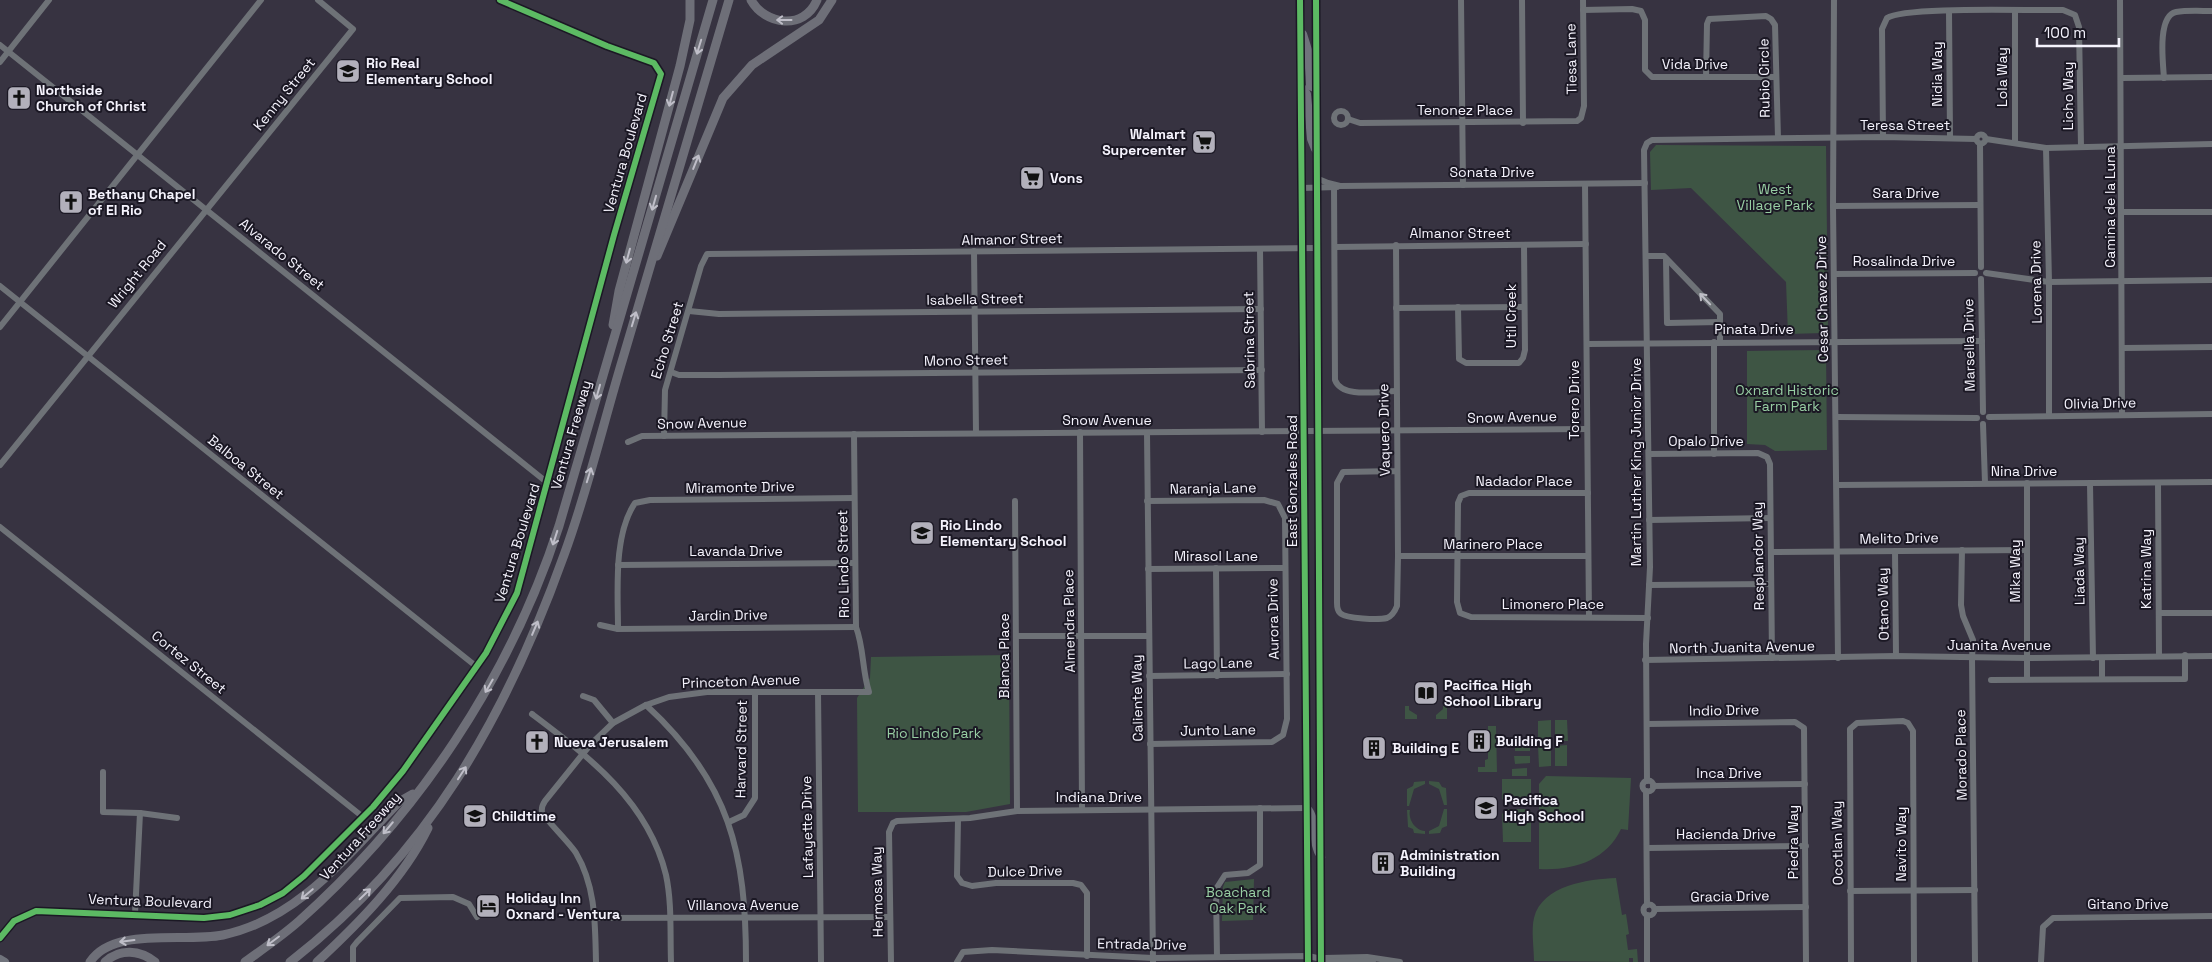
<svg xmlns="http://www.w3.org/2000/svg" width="2212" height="962" font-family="'Space Grotesk',sans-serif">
<rect width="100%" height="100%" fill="#373341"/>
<!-- green -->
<g fill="#3e5544">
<path d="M1656,145L1826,146L1828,328L1824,333L1788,334L1786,282L1691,188L1651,190L1650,152Z"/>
<path d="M1826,350L1827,450L1775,451L1765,445L1747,444V351Z"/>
<path d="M1009,655L1010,804L966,812H858L857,698L870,678L871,657Z"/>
<path d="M1405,706H1409V710L1417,715V719H1405Z"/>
<path d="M1443,706H1447V719H1436V715L1443,709Z"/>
<path d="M1551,720V741H1538V721Z"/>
<path d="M1555,720H1567L1568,741H1555Z"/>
<path d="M1488,726H1496L1497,772H1478V767H1485V760L1488,759Z"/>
<rect x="1515" y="743" width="15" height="8"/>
<path d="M1567,745V766H1555V746Z"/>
<path d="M1538,746H1551V766L1539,767Z"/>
<path d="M1514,756H1530V763L1515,764Z"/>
<path d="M1527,768V776H1512V769Z"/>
<path d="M1546,776L1631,778L1628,830L1621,829C1606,861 1572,871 1539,869V784Z"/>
<path d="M1502,779H1531V802L1528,804H1507L1502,799Z"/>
<path d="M1425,781V784L1414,789L1409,806H1407V789L1413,786L1414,782Z"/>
<path d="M1429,781L1439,782L1442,787L1446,788L1447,805H1444L1439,789L1429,784Z"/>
<path d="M1444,809H1447V826L1442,828L1440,833L1429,834V831L1439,826Z"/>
<path d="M1507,809H1528L1531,812V842H1503L1502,814Z"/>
<path d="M1407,810H1410C1408,818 1414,830 1425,831V834L1414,833L1413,829L1408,827Z"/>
<path d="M1616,878L1622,915L1626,914L1629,934L1626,935L1628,950L1637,949L1638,962H1633V958H1629V962L1534,961C1534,948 1531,930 1534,918C1542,885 1589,879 1616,878Z"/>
<path d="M1254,879L1253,920L1222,921L1223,887L1225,882Z"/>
</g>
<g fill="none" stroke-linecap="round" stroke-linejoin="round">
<!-- minor -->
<g stroke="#6e7277" stroke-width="6">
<path d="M1461,0L1463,185"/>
<path d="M1522,0L1523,123"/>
<path d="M1834,0L1833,206L1838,658"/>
<path d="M2120,0L2122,414"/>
<path d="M1583,10L1632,9L1641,11L1645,20V70L1652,77H1775"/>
<path d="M1949,11L1950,137"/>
<path d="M0,45L549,484"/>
<path d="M0,62L49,0"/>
<path d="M1706,77L1707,24L1709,19L1766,16L1771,19L1775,25L1778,138"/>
<path d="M2122,78L2212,77"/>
<path d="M2164,78C2163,63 2157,16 2176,12C2187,10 2201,11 2212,11"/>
<circle cx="1341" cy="118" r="7"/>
<path d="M1348,119L1360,123L1577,121L1581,118L1584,106L1583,0"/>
<circle cx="1981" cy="139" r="4.5"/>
<path d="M1883,137L1882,29L1887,18C1905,6 2033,11 2063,10L2075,15L2079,27L2081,147"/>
<path d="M1986,139L2046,148L2212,144"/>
<path d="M2015,143V11"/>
<path d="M1980,144L1981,267"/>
<path d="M2046,148L2049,282V416"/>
<path d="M1316,178L1328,183L1340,186L1645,183"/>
<path d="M1585,184L1589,616"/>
<path d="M1334,185L1335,380C1342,399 1379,391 1396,391"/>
<path d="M1302,188L1337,187"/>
<path d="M1833,206L1980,205"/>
<path d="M2123,212H2212"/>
<path d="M1396,245L1398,556L1397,606C1395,611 1392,616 1387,618C1379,620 1346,619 1340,613C1337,610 1337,607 1337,603V483L1343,472L1397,471"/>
<path d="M1335,247L1586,244"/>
<path d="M1260,249L1262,432"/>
<path d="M974,251L976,433"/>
<path d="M1646,256H1664L1720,314V342"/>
<path d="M1666,259L1667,323L1720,322"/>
<path d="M1986,273L2049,282L2212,280"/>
<path d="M1834,274L1975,273"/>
<path d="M1981,279L1983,412"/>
<path d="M0,286L477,667"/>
<path d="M1458,307L1459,359L1466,363H1519L1523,358L1525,350L1524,245"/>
<path d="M1396,308L1524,307"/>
<path d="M689,311L719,314L1261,309"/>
<path d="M0,327L261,0"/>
<path d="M1714,342V454"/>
<path d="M1587,344L1982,341"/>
<path d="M2123,348L2212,347"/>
<path d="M671,372L679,375H719L1262,370"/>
<path d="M1836,417L1977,418"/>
<path d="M1989,417L2212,414"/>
<path d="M1983,424L1985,483"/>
<path d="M1080,432L1082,810"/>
<path d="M1147,433L1153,962"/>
<path d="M664,436L665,390L701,266L707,254L1316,248"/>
<path d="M628,442L642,436L1587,429"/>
<path d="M1649,454L1758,453L1767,457L1770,464L1772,658"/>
<path d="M0,465L353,29L318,0"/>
<path d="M2027,483V679"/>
<path d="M2158,483L2159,655"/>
<path d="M2090,484L2093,658"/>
<path d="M1837,485L2212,482"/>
<path d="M1588,493H1469L1461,496L1458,503L1457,602L1460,613L1471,617L1648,618"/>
<path d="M1015,501L1017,811"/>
<path d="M1147,501L1264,500L1278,504L1285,518L1287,719L1283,735L1272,742L1150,744"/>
<path d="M1649,520L1770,518"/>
<path d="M0,527L363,817"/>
<path d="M1962,550L1961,605L1963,616L1973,640L1972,658L1975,962"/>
<path d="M1895,551L1896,656"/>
<path d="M1771,552L2027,550"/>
<path d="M1398,556H1588"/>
<path d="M618,565L855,563"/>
<path d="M1216,568L1217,676"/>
<path d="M1148,569L1285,568"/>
<path d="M1649,585L1771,584"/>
<path d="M2159,613H2212"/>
<path d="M600,625L618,629L856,627"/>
<path d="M618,629C618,592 613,535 635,503L650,500L854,498"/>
<path d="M1016,636H1149"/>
<path d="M1645,660L1896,656L2027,658L2212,656"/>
<path d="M1149,676L1287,674"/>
<path d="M2102,679V658"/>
<path d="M1991,680L2185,679V655"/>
<path d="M818,692L821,962"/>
<path d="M583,696L594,700L613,723"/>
<path d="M646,705C730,782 746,853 746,962"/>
<path d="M532,714C589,757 648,801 666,875C672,903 670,933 671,962"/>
<path d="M1647,724L1795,722L1804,728L1806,962"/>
<path d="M103,772V812L140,813L177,818"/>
<circle cx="1648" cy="786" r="5.5"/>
<path d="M1647,781L1646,644L1650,567L1644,150L1647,143L1652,140L1883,137L1976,139"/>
<path d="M1653,786L1805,784"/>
<path d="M1646,791L1647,905"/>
<path d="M958,819L957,876L962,883L972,886L996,883H1073L1081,885L1087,893V956"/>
<path d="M729,822L744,815L755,798V692"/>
<path d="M1647,848L1806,846"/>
<path d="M1850,891L1975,890"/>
<circle cx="1649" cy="910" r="5.5"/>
<path d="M1655,909L1806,907"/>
<path d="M135,914L140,813"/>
<path d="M1647,915V962"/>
<path d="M595,918L890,917"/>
<path d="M0,938L14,921L36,911L204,918L230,915L260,905L283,893L304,876L373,807L403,771L486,653L517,593L614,235L661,74L654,63L607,46L500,0"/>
<path d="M1217,957L1216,889L1225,875L1248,873L1260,865V808"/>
<path d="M1324,958L1367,957L1400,962"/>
<path d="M353,962V947L357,942L400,898L453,897L469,904L477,917"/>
<path d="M596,962C595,924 596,887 576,853C570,843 543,817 542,812C541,807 543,804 545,801L590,745L613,723L646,705L669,697L707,692H869C862,670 864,648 856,627L854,434"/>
<path d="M891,962L889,832L893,823L897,821L970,818L1017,811L1307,808"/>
<path d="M957,962L963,952L992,950L1153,958L1308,956L1331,961L1373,962"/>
<path d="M1851,962L1850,729L1857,723L1903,721L1908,723L1913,731L1914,962"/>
<path d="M2041,962L2043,927L2053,918L2212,916"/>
</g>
<!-- major -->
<g stroke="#70737c" stroke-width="8">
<path d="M1300,0L1308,962"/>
<path d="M1316,0L1321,962"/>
<path d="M1303,34L1308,50L1310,86L1316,89"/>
<path d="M1301,89H1304L1307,94L1311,139L1315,149"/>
<path d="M1307,808C1319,821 1310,842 1321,857"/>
<path d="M0,959L5,962"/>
</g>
<!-- highway -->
<g stroke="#6e6f78" stroke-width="9">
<path d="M751,0C765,25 804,31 817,0"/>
<path d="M657,256L723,98L752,65L819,20L832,0"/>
<path d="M613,325L619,291L680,66L690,20V0"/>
<path d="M90,962C113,926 184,943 223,935C299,919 347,855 399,802L413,794"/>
<path d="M105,962C120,948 140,950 155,962"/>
<path d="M245,962C263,949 282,936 299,921C418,815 510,677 559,526L713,0"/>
<path d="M290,962C428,855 506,717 564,555C588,490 603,424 623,358C658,239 694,119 729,0"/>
<path d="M317,962C358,924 403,879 428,828"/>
</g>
<defs>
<g id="cycleway">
<path d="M1300,0L1308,962"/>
<path d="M1316,0L1321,962"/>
<path d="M0,938L14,921L36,911L204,918L230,915L260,905L283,893L304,876L373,807L403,771L486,653L517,593L614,235L661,74L654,63L607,46L500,0"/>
</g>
</defs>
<!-- cycleway casing -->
<use href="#cycleway" stroke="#1b1824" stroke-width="9"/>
<!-- cycleway -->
<use href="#cycleway" stroke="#5cba63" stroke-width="6"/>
</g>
<!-- one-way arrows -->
<defs><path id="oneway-shaft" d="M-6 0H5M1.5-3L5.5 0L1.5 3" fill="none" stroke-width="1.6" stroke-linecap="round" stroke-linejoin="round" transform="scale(1.25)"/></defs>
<g stroke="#bfbec8">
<use href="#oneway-shaft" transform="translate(784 20) rotate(180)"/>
<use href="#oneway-shaft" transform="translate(699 47) rotate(107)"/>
<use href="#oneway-shaft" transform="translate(671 99) rotate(105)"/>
<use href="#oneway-shaft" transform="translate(696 162) rotate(-68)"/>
<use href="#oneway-shaft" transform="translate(654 203) rotate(106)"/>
<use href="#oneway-shaft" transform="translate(628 256) rotate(105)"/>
<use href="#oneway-shaft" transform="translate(634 319) rotate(-73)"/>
<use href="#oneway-shaft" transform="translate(598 392) rotate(106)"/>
<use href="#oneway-shaft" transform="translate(589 475) rotate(-73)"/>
<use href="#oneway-shaft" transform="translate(555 538) rotate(108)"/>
<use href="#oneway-shaft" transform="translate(535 628) rotate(-67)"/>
<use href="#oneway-shaft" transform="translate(489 686) rotate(120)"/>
<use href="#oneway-shaft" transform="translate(462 773) rotate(-57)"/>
<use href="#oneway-shaft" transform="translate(388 828) rotate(130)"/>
<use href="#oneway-shaft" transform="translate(307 894) rotate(140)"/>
<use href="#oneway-shaft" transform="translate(365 894) rotate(-44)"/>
<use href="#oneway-shaft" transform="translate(127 941) rotate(173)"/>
<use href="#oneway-shaft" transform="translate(273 941) rotate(143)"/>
</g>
<use stroke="#bfbfc7" href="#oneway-shaft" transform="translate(1705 299) rotate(-134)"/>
<!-- icons -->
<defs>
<symbol id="school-square" viewBox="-11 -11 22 22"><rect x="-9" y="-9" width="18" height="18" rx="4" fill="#b2b0bb" stroke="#1b1824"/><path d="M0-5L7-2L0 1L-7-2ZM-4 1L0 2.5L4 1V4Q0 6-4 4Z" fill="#111"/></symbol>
<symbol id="church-square" viewBox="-11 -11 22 22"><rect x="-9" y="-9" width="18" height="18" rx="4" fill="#b2b0bb" stroke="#1b1824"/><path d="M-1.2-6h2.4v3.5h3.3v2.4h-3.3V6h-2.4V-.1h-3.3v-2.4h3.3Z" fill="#111"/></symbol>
<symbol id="supermarket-square" viewBox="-11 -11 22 22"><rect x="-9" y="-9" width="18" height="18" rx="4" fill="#b2b0bb" stroke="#1b1824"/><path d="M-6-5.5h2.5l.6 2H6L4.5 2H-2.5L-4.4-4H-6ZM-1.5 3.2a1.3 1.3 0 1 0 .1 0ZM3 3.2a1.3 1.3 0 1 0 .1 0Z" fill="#111"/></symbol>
<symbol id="library-square" viewBox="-11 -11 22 22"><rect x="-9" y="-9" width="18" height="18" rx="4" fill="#b2b0bb" stroke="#1b1824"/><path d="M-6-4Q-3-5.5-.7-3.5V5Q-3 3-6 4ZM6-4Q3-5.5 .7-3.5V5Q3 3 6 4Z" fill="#111"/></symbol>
<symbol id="building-square" viewBox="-11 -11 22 22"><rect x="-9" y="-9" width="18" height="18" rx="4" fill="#b2b0bb" stroke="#1b1824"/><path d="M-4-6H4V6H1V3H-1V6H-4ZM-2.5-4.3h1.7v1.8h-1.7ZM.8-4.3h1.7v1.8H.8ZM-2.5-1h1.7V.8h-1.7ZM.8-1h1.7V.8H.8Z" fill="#111"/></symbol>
<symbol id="hotel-square" viewBox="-11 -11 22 22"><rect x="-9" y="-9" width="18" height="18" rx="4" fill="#b2b0bb" stroke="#1b1824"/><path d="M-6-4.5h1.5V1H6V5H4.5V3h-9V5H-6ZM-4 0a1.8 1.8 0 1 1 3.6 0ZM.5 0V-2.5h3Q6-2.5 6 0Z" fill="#111"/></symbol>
</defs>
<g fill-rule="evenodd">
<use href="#school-square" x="334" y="57" width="28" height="28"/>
<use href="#church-square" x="5" y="84" width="28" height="28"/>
<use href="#supermarket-square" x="1190" y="128" width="28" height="28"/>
<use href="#supermarket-square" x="1018" y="164" width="28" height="28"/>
<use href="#church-square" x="57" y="188" width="28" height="28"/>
<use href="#school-square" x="908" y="519" width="28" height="28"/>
<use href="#library-square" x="1412" y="679" width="28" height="28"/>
<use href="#building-square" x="1465" y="727" width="28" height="28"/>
<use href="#church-square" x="523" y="728" width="28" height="28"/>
<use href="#building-square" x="1360" y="734" width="28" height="28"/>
<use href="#school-square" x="1472" y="794" width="28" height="28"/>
<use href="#school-square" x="461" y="802" width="28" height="28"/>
<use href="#building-square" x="1369" y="849" width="28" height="28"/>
<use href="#hotel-square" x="474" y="892" width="28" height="28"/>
</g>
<g text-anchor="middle" stroke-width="4" stroke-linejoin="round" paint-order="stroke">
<!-- street labels -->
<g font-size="14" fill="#f5f3fd" stroke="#1b1824">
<text transform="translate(1571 59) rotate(-91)" y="5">Tiesa Lane</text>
<text x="1695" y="69">Vida Drive</text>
<text transform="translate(1937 74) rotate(-90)" y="5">Nidia Way</text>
<text transform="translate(2002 77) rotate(-90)" y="5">Lola Way</text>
<text transform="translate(1764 78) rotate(-91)" y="5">Rubio Circle</text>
<text transform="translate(284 94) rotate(-51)" y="5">Kenny Street</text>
<text transform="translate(2068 96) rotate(-90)" y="5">Licho Way</text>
<text x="1465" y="115">Tenonez Place</text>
<text x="1905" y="130">Teresa Street</text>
<text transform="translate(625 153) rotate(-74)" y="5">Ventura Boulevard</text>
<text x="1492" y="177">Sonata Drive</text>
<text x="1906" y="198">Sara Drive</text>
<text transform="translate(2110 207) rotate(-90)" y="5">Camina de la Luna</text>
<text x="1460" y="238">Almanor Street</text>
<text transform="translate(1012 239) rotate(-1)" y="5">Almanor Street</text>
<text transform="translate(282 254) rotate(39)" y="5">Alvarado Street</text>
<text x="1904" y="266">Rosalinda Drive</text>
<text transform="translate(137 274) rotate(-51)" y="5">Wright Road</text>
<text transform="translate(2036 282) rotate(-91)" y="5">Lorena Drive</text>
<text transform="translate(975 299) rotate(-1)" y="5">Isabella Street</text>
<text transform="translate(1822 299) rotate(-91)" y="5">Cesar Chavez Drive</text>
<text transform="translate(1511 316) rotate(-90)" y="5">Util Creek</text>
<text x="1754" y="334">Pinata Drive</text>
<text transform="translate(667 340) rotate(-73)" y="5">Echo Street</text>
<text transform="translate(1249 340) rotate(-91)" y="5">Sabrina Street</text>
<text transform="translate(1969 345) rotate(-91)" y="5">Marsella Drive</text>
<text transform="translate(966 360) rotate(-1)" y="5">Mono Street</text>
<text transform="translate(1574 400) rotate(-90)" y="5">Torero Drive</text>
<text transform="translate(2100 403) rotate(-1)" y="5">Olivia Drive</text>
<text transform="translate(1512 417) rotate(-1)" y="5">Snow Avenue</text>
<text x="1107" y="425">Snow Avenue</text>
<text transform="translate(702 423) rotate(-1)" y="5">Snow Avenue</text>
<text transform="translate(1384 430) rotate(-91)" y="5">Vaquero Drive</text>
<text transform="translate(571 435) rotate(-74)" y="5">Ventura Freeway</text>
<text x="1706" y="446">Opalo Drive</text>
<text transform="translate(1636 462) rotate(-90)" y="5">Martin Luther King Junior Drive</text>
<text transform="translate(246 467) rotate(39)" y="5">Balboa Street</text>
<text x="2024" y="476">Nina Drive</text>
<text transform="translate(1292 481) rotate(-90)" y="5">East Gonzales Road</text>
<text x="1524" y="486">Nadador Place</text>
<text transform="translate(740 487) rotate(-1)" y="5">Miramonte Drive</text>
<text transform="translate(1213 488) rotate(-1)" y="5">Naranja Lane</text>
<text transform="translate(1899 538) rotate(-1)" y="5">Melito Drive</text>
<text transform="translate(517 543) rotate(-73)" y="5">Ventura Boulevard</text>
<text x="1493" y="549">Marinero Place</text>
<text x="736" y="556">Lavanda Drive</text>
<text x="1216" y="561">Mirasol Lane</text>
<text transform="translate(1758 556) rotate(-91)" y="5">Resplandor Way</text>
<text transform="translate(843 564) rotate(-91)" y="5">Rio Lindo Street</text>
<text transform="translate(2146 569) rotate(-90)" y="5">Katrina Way</text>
<text transform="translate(2015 571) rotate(-90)" y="5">Mika Way</text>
<text transform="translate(2079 571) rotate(-91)" y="5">Liada Way</text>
<text x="1553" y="609">Limonero Place</text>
<text transform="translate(1883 604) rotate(-91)" y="5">Otano Way</text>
<text transform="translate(728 615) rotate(-1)" y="5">Jardin Drive</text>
<text transform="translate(1273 619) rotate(-91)" y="5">Aurora Drive</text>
<text transform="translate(1069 621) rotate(-91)" y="5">Almendra Place</text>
<text x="1999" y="650">Juanita Avenue</text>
<text transform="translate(1742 647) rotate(-1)" y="5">North Juanita Avenue</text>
<text transform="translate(1004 656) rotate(-90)" y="5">Blanca Place</text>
<text transform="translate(189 662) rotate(39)" y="5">Cortez Street</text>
<text transform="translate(1218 663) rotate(-1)" y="5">Lago Lane</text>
<text transform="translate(741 681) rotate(-2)" y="5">Princeton Avenue</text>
<text transform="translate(1137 698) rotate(-91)" y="5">Caliente Way</text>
<text transform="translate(1724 710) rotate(-1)" y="5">Indio Drive</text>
<text transform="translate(1218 730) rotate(-1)" y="5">Junto Lane</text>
<text transform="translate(741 749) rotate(-89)" y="5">Harvard Street</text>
<text transform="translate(1961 755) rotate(-91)" y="5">Morado Place</text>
<text x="1729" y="778">Inca Drive</text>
<text x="1099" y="802">Indiana Drive</text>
<text transform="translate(807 827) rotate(-91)" y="5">Lafayette Drive</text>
<text x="1726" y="839">Hacienda Drive</text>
<text transform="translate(360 836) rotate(-48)" y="5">Ventura Freeway</text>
<text transform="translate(1793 842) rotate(-90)" y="5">Piedra Way</text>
<text transform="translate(1837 843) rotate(-91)" y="5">Ocotlan Way</text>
<text transform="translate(1901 844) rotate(-90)" y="5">Navito Way</text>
<text transform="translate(1025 871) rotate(-1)" y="5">Dulce Drive</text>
<text transform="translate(877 892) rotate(-91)" y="5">Hermosa Way</text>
<text transform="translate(1730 896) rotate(-1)" y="5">Gracia Drive</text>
<text transform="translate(150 901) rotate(2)" y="5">Ventura Boulevard</text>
<text x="2128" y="909">Gitano Drive</text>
<text x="743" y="910">Villanova Avenue</text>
<text transform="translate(1142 944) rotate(1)" y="5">Entrada Drive</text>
</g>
<!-- poi labels -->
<g font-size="14" font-weight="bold" fill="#f5f3fd" stroke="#1b1824" text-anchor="start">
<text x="366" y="68">Rio Real<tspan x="366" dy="16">Elementary School</tspan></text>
<text x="36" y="95">Northside<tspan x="36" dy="16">Church of Christ</tspan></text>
<text x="1186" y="139" text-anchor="end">Walmart<tspan x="1186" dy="16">Supercenter</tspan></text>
<text x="1050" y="183">Vons</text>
<text x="88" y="199">Bethany Chapel<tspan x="88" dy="16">of El Rio</tspan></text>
<text x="940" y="530">Rio Lindo<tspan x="940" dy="16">Elementary School</tspan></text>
<text x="1444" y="690">Pacifica High<tspan x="1444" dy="16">School Library</tspan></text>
<text x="1496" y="746">Building F</text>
<text x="554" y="747">Nueva Jerusalem</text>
<text x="1392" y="753">Building E</text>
<text x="1504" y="805">Pacifica<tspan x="1504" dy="16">High School</tspan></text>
<text x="492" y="821">Childtime</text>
<text x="1400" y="860">Administration<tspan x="1400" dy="16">Building</tspan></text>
<text x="506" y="903">Holiday Inn<tspan x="506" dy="16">Oxnard - Ventura</tspan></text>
</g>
<!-- park labels -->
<g font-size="14" fill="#98cea3" stroke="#1b1824">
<text x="1775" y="194">West<tspan x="1775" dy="16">Village Park</tspan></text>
<text x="1787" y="395">Oxnard Historic<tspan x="1787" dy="16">Farm Park</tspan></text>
<text x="934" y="738">Rio Lindo Park</text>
<text x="1238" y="897">Boachard<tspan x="1238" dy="16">Oak Park</tspan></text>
</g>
</g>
<!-- scale -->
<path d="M2037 38v8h82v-8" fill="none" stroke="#f5f3fd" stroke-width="2.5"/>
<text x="2044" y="38" font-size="15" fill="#f5f3fd" stroke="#1b1824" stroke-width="4" paint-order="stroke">100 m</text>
</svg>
